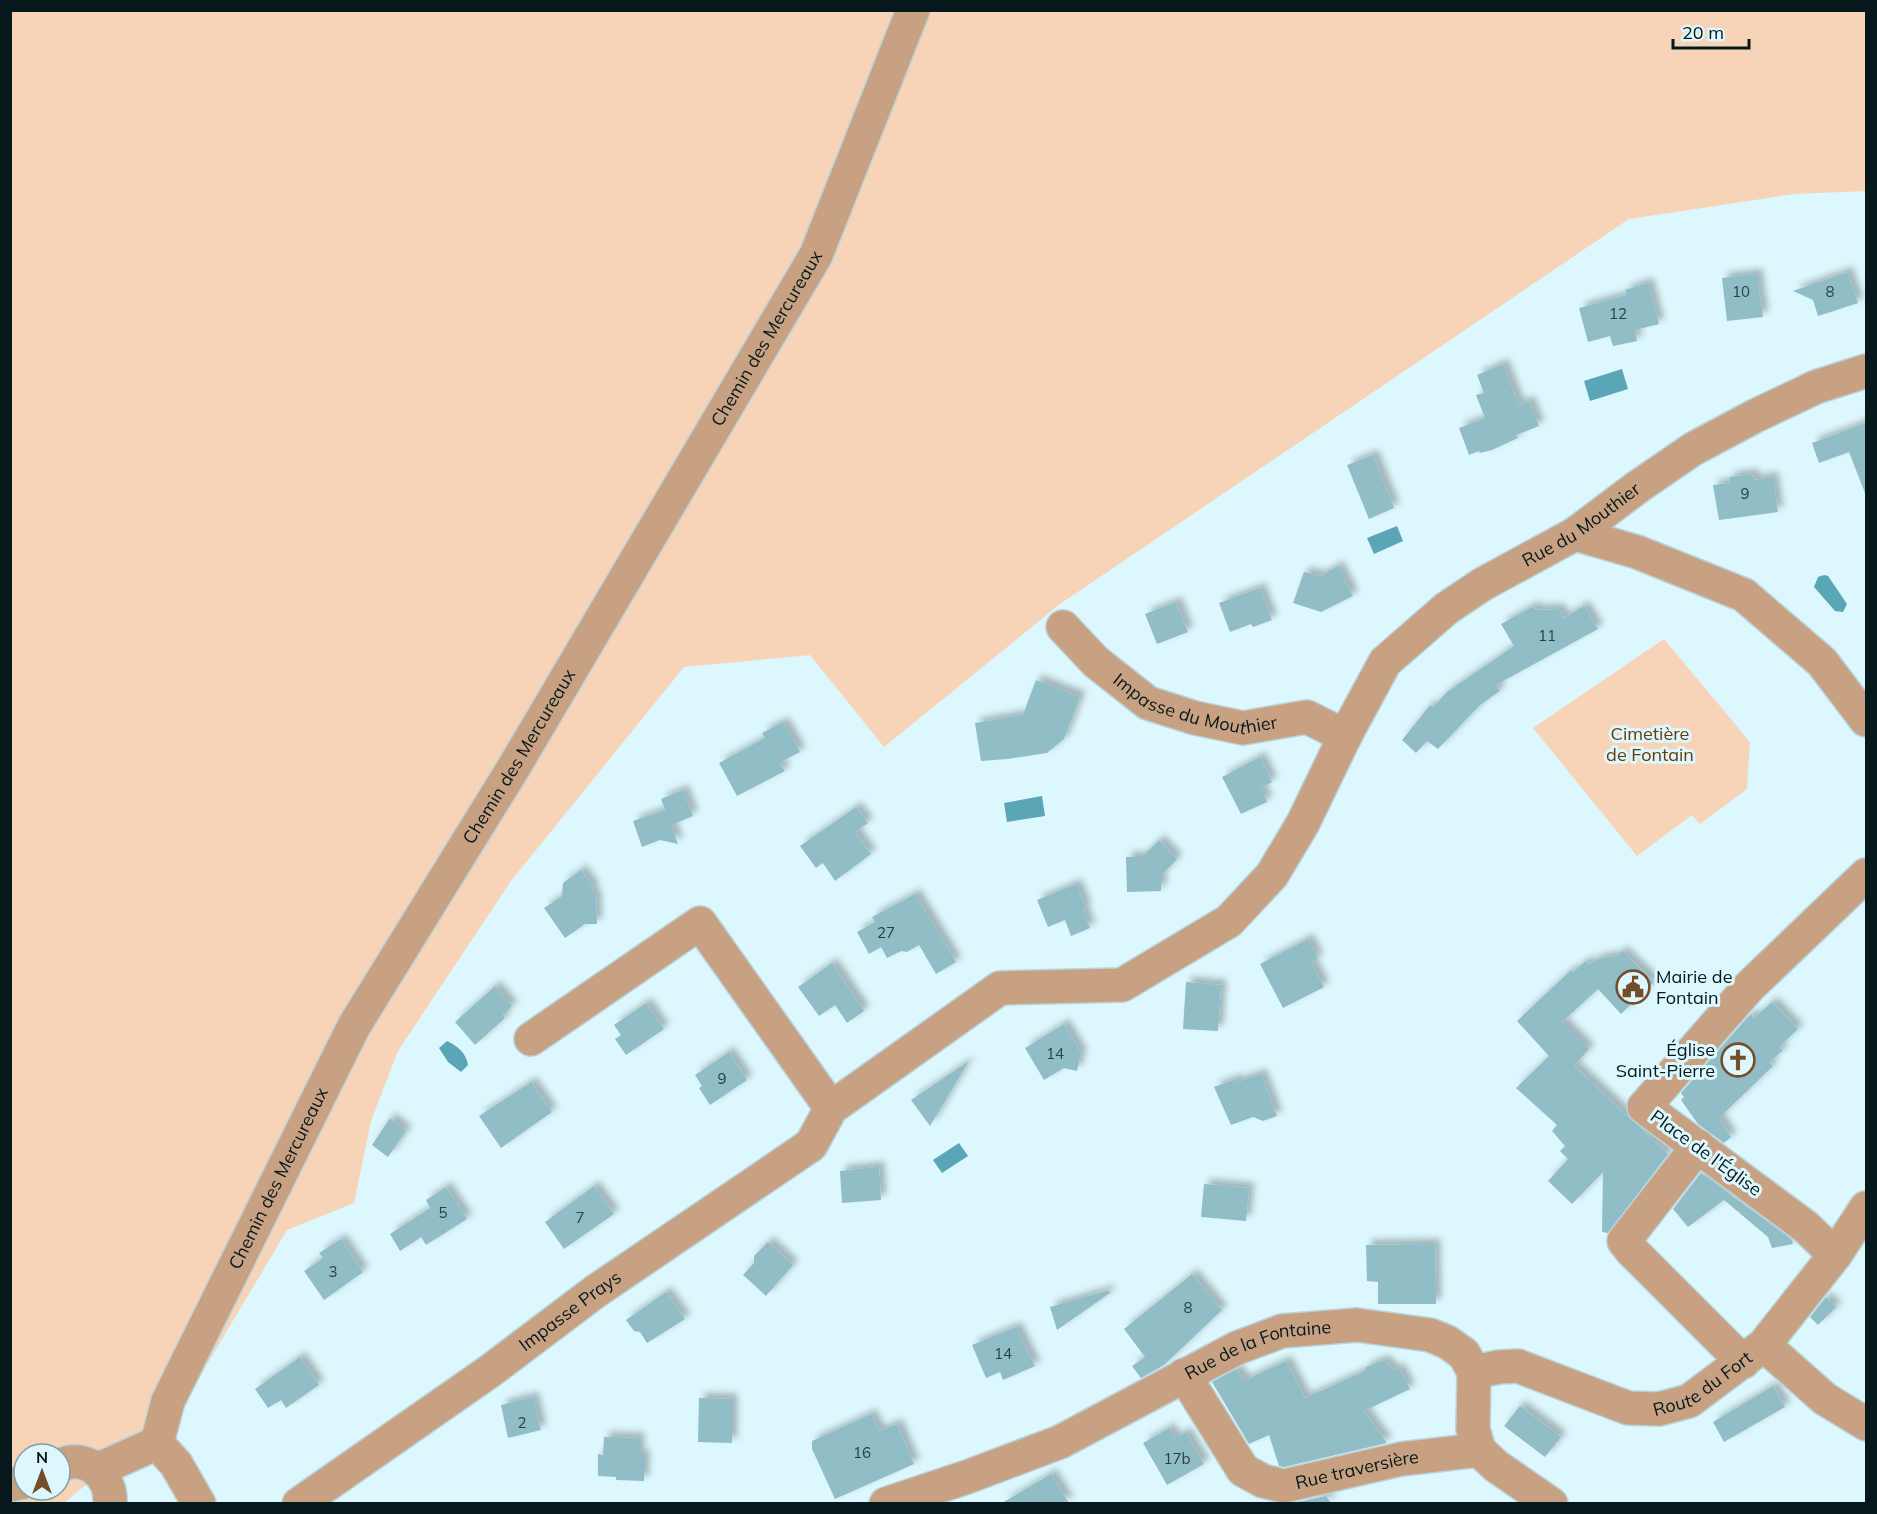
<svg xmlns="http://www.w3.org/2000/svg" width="1877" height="1514" font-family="Mulish,sans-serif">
<defs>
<filter id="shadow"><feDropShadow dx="5.5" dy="-5.5" stdDeviation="3" flood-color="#0004"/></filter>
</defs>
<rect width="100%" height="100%" fill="#dcf7fd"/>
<!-- green -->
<g fill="#f7d4b8" fill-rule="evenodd">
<path d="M10,11H1866V191L1795,194L1629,219L1060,604L884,747L810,655L684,667L511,881L398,1051L371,1121L354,1203L287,1230L184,1403L64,1503H11ZM24,1454H60V1490H24Z"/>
<path d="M1664,639L1750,742L1747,789L1700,824L1692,815L1637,856L1533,728Z"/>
</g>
<!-- water -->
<g fill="#5aa6b6">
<path d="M1622,369L1628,389L1590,401L1584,381Z"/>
<path d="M1397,526L1403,541L1374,554L1367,538Z"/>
<path d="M1824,575L1828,576L1847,604L1843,612L1835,611L1814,587L1818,577Z"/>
<path d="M1042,796L1045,816L1007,822L1004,803Z"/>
<path d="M447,1041C458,1046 466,1053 468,1065L461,1072L448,1062L439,1048Z"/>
<path d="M959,1143L968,1156L942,1173L933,1160Z"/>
</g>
<!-- building -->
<g fill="#91bdc7" filter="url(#shadow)">
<path d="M1847,272L1858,303L1818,316L1813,300L1793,291Z"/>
<path d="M1757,274L1763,317L1727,321L1722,278Z"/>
<path d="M1648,283L1659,324L1635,330L1637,341L1613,346L1610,336L1588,342L1579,308L1627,295L1625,290Z"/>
<path d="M1503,364L1519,405L1529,401L1539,426L1516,435L1518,438L1492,450L1480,453L1479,451L1469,455L1459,428L1485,418L1476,395L1484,393L1477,375Z"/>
<path d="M1866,423V493H1865L1849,452L1819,463L1812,443Z"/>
<path d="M1373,455L1394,508L1369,519L1347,465Z"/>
<path d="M1753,474L1754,480L1773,477L1778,512L1719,520L1713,485L1730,483L1729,477Z"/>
<path d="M1338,566L1353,596L1321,612L1293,603L1304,572L1320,576Z"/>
<path d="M1260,588L1272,620L1253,627L1251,624L1230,632L1219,603Z"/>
<path d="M1176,602L1188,632L1157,644L1145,614Z"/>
<path d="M1584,606L1598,629L1496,685L1500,691L1480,705L1438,749L1427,741L1416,753L1402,740L1430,705L1433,707L1447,692L1514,646L1501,624L1532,607L1539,610L1559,609L1564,618Z"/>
<path d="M1036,680L1080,697L1064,739L1047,753L1007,759L981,761L975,723L1023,715Z"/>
<path d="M783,722L800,752L779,763L785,771L737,796L719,763L765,738L762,733Z"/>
<path d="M1260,757L1272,782L1261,788L1267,802L1241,814L1222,777Z"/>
<path d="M683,790L693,816L671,825L678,844L660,840L642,847L633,821L665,810L661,799Z"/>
<path d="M856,807L868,823L855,832L871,854L835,881L823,863L816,868L800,846Z"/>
<path d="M1159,840L1177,859L1161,876V891L1127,892L1126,857H1142Z"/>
<path d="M581,870L594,888L591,890L596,897L597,924H585L565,938L544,908L562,896L563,883Z"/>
<path d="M1076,884L1086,908L1083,910L1090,928L1071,936L1065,920L1048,927L1037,900Z"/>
<path d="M915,894L956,962L936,974L919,945L907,952L901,951L887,958L881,947L869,954L857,932L875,922L872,917Z"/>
<path d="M1308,939L1318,959L1311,962L1324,987L1283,1008L1260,964Z"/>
<path d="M1622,951L1654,982L1621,1014L1598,989L1562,1022L1589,1049L1574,1066L1668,1154L1608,1233L1602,1232L1603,1172L1572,1204L1548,1181L1568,1159L1560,1151L1565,1146L1552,1131L1557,1125L1516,1088L1549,1056L1517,1021L1571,970L1573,972L1586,961L1589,965L1597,959L1617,956Z"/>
<path d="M832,963L864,1011L847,1023L835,1005L819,1016L798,987Z"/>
<path d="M1186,982L1221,985L1218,1031L1183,1029Z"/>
<path d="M495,986L512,1006L503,1015L505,1018L475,1045L455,1022Z"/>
<path d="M1772,1002L1798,1029L1779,1047L1783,1050L1769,1063L1773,1066L1719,1118L1731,1137L1724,1143L1698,1124L1681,1100L1684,1097L1681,1093L1746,1019L1751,1014L1754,1018Z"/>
<path d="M646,1003L664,1029L626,1055L615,1039L621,1035L614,1025Z"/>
<path d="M1064,1024L1081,1053L1077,1071L1064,1068L1044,1080L1025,1048Z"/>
<path d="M729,1052L747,1080L710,1105L699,1088L702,1086L695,1075Z"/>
<path d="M969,1061L930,1126L911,1100Z"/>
<path d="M1261,1074L1277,1116L1263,1121L1253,1117L1231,1125L1214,1087L1236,1079L1237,1082Z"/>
<path d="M531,1082L552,1112L501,1148L479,1116Z"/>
<path d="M390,1118L406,1131L388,1157L372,1145Z"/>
<path d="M879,1167L881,1200L842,1203L840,1171Z"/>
<path d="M1701,1173L1792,1240L1793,1244L1772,1248L1768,1237L1724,1200L1688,1227L1673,1209Z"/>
<path d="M1204,1184L1249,1188L1246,1221L1201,1217Z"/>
<path d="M594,1186L614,1214L564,1249L545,1222Z"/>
<path d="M446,1187L467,1219L426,1245L421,1237L400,1251L390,1234L430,1208L426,1200Z"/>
<path d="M341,1239L363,1272L324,1300L304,1271L323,1258L319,1253Z"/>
<path d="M768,1242L793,1265L766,1296L743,1275L754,1263V1256Z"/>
<path d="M1435,1244L1436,1304H1378V1282L1367,1281L1366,1245Z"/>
<path d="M1192,1274L1222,1310L1164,1365L1141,1378L1132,1366L1145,1357L1124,1329Z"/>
<path d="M1109,1290L1110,1293L1057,1330L1050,1307Z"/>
<path d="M666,1292L685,1319L647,1343L640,1332L634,1331L626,1320Z"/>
<path d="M1826,1297L1836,1307L1818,1325L1810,1317Z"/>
<path d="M1016,1327L1035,1366L1003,1380L1000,1372L986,1378L972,1345Z"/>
<path d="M300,1357L319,1385L286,1408L281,1400L268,1408L255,1389Z"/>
<path d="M1383,1360L1395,1371L1399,1368L1410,1389L1364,1411L1387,1443L1284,1467L1279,1466L1269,1435L1249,1444L1212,1382L1237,1369L1244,1381L1286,1361L1305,1398L1365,1371L1366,1367Z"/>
<path d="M1773,1386L1785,1407L1724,1442L1713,1422Z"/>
<path d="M533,1397L541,1430L508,1438L501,1405Z"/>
<path d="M699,1398L732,1399V1443L698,1442Z"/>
<path d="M1520,1406L1561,1437L1545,1457L1504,1426Z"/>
<path d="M871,1414L879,1431L897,1424L914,1464L835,1499L812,1449V1441Z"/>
<path d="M1169,1428L1175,1438L1186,1433L1204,1464L1167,1485L1143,1443Z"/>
<path d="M604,1437L639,1438V1455H644V1481L616,1480V1477L598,1476V1454L603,1455Z"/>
<path d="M1051,1474L1069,1503H1002Z"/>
<path d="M1326,1496L1331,1503H1293Z"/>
</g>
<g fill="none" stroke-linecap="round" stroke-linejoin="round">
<defs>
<g id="minor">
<path d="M1575,534L1637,552L1744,595L1822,662L1866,720"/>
<path id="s1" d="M1063,627L1096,662L1148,703L1195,718L1243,728L1307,717L1345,736"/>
<path d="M531,1039L700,923L831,1108"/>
<path d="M1698,1146L1624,1241L1631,1250L1743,1362"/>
<path d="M1835,1255L1806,1227L1644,1107L1749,987L1866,875"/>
<path d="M1764,1345L1825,1399L1866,1424"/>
<path id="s2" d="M1474,1372L1499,1367L1518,1366L1628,1408L1659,1409L1689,1401L1764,1345L1835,1255L1866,1208"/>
<path id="s3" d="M1184,1375L1243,1470L1263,1481L1284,1486L1401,1459L1479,1450"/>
<path id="s4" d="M157,1443L168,1401L354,1026L514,767L816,255L913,10"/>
<path d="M157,1443L176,1464L199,1504"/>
<path d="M60,1465C87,1453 112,1476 110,1504"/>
<path d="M97,1470L157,1443"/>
<path d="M10,1485L24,1482"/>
<path id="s5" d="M299,1504L490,1371L596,1291L811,1145L831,1108L1000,988L1122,985L1229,921L1272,875L1303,823L1345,736L1385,662L1447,608L1483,584L1575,534L1639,486L1693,449L1755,416L1816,387L1866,371"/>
<path id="s6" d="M886,1504L967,1477L1060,1442L1237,1348L1282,1331L1357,1325L1430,1335L1447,1342L1464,1354L1474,1372L1473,1429L1479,1450L1496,1466L1551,1504"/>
</g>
</defs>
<!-- minor casing -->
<use href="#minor" stroke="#bad3d9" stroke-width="36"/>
<!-- minor -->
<use href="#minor" stroke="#c7a182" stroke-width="33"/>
</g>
<!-- icons -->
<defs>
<symbol id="civic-ring" viewBox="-11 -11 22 22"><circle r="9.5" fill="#dcf7fd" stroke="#744d2a" stroke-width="1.5"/><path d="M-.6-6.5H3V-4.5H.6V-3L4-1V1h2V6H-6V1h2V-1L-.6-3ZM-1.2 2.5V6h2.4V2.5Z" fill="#744d2a"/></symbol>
<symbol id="church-ring" viewBox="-11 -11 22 22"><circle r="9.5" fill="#dcf7fd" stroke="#744d2a" stroke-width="1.5"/><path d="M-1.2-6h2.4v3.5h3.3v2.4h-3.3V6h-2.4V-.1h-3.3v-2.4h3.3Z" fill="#744d2a"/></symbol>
</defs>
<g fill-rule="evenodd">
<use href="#civic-ring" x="1614" y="968" width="38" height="38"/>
<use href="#church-ring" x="1719" y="1041" width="38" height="38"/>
</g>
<g text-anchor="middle" stroke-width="6" stroke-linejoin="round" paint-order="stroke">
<!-- number labels -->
<g font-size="15" fill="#294146">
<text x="1741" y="297">10</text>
<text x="1830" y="297">8</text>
<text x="1618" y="319">12</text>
<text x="1745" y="499">9</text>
<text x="1547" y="641">11</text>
<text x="886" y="938">27</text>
<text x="1055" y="1059">14</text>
<text x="722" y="1084">9</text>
<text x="443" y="1218">5</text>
<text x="580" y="1223">7</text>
<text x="333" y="1277">3</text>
<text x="1188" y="1313">8</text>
<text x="1003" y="1359">14</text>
<text x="522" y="1428">2</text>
<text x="862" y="1458">16</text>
<text x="1177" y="1464">17b</text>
</g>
<!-- street labels -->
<g font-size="18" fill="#06181b" stroke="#dcf7fd">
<text dy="6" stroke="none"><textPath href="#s4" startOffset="1264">Chemin des Mercureaux</textPath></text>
<text dy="6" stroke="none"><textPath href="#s5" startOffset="1666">Rue du Mouthier</textPath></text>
<text dy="6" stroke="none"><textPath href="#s1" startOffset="160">Impasse du Mouthier</textPath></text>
<text dy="6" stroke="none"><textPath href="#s4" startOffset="778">Chemin des Mercureaux</textPath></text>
<text transform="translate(1706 1153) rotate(36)" y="6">Place de l'Église</text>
<text dy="6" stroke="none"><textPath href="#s4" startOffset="292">Chemin des Mercureaux</textPath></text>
<text dy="6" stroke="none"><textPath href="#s5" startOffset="333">Impasse Prays</textPath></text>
<text dy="6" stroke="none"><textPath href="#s6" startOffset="405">Rue de la Fontaine</textPath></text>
<text dy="6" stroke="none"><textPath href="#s2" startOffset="244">Route du Fort</textPath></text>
<text dy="6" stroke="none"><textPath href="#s3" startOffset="231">Rue traversière</textPath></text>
</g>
<!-- park labels -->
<g font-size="18" fill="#673a08" stroke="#dcf7fd">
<text x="1650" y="740">Cimetière<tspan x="1650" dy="21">de Fontain</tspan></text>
</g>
<!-- poi labels -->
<g font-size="18" fill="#06181b" stroke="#dcf7fd" text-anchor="start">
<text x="1656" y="983">Mairie de<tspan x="1656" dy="21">Fontain</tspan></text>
<text x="1715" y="1056" text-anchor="end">Église<tspan x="1715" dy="21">Saint-Pierre</tspan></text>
</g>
</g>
<!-- border -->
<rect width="1877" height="1514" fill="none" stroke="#06181b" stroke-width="24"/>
<!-- north arrow -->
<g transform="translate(42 1472)"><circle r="28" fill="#dcf7fd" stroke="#869ea3" stroke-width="1.5"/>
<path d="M0-4.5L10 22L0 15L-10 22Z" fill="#744d2a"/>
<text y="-9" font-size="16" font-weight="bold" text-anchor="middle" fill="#06181b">N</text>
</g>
<!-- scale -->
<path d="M1673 39v9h76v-9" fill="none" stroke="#06181b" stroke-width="3"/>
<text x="1682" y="39" font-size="18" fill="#06181b" stroke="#dcf7fd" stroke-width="4.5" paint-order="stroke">20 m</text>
</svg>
